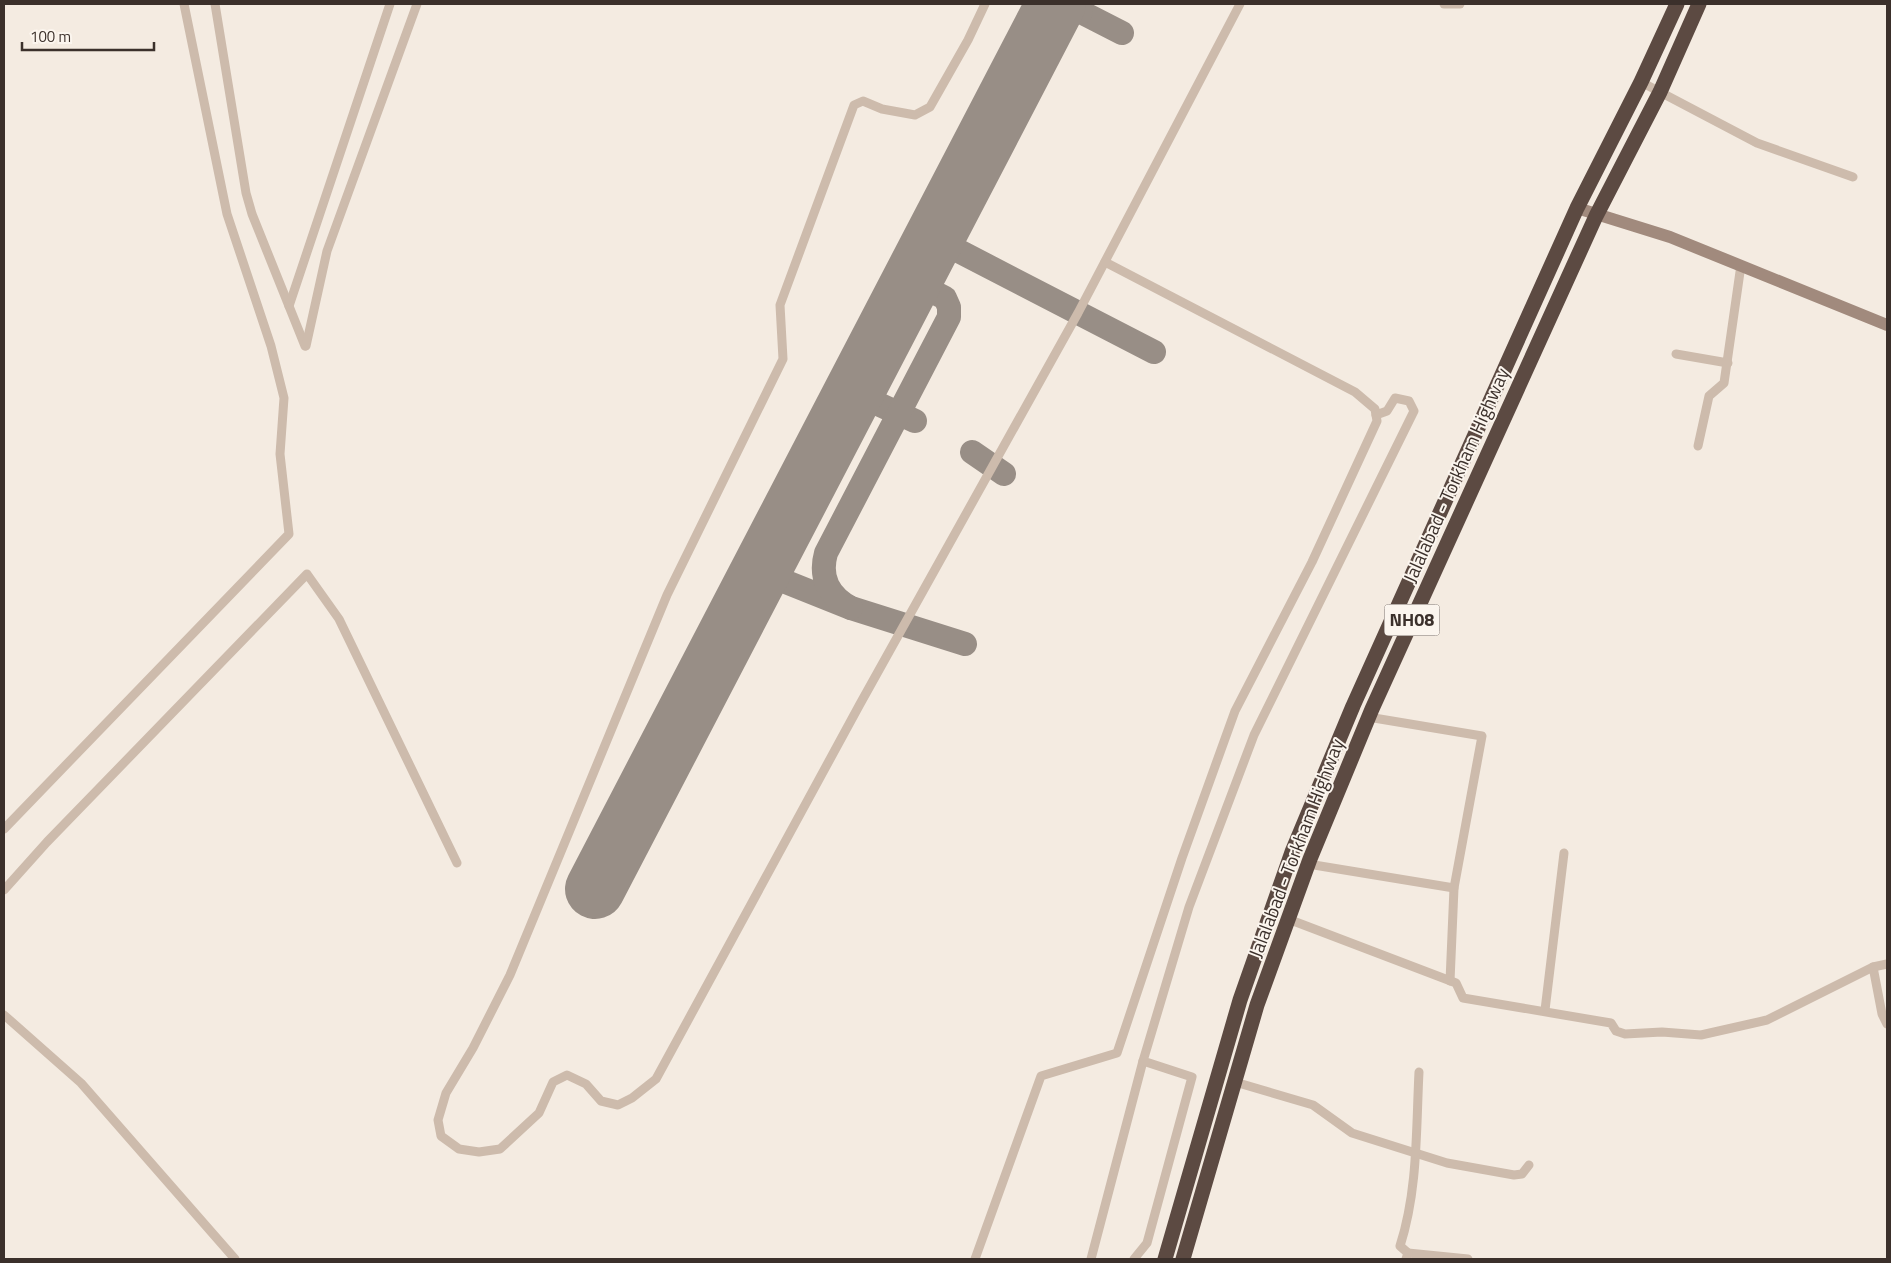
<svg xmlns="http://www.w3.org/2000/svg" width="1891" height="1263" font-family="'Titillium Web',sans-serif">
<rect width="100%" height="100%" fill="#f4ebe1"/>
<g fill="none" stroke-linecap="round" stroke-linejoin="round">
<!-- taxiway -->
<g stroke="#988e86" stroke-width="24">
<path d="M1073,4L1081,12L1122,33"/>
<path d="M1035,44C1049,24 1053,9 1081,12"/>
<path d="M944,218L941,236L949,246L1154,352"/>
<path d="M923,257L935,244L949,246"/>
<path d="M859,381L863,397L915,421"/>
<path d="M843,413L851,401L863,397"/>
<path d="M972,452L1004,474"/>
<path d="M765,562L767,571L771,576L851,608L965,644"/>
<path d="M751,588L763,578H774"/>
<path d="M851,608C829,596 819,578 826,553L949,317V307L945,298L912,281"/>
</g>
<!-- runway -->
<path stroke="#988e86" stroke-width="60" d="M595,889L1056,4"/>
<!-- street -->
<g stroke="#cdbbac" stroke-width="9">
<path d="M215,4L246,193L252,214L305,346"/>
<path d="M985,4L968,40L930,107L915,115L882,109L863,101L854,105L780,305L783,359L667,595L510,975L473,1048L446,1093L438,1120L441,1136L459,1149L479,1152L500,1149L539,1113L553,1082L567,1075L586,1084L601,1101L618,1105L632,1098L656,1079L860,704L1078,313L1240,4"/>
<path d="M1444,4H1460"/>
<path d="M1641,82L1757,143L1853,177"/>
<path d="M289,306L390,4"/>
<path d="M306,346L327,251L417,4"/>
<path d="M1676,354L1728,363"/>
<path d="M1698,446L1709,396L1724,383L1741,265"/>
<path d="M1368,717L1482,736L1454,888L1450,981"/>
<path d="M4,829L289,534L280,454L284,398L271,346L227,214L184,4"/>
<path d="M1308,864L1454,888"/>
<path d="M4,890L47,842L307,574L339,619L457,863"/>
<path d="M1288,919L1456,983L1463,998L1611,1023L1616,1031L1625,1034L1662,1032L1701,1035L1767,1020L1873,967L1882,1014L1887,1024"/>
<path d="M1873,967L1887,964"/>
<path d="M1545,1010L1564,853"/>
<path d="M4,1015L81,1083L235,1259"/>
<path d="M1235,1082L1313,1105L1352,1133L1447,1163L1514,1175L1522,1174L1529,1165"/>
<path d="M1408,1253L1468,1259"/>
<path d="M975,1259L1041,1076L1117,1053L1182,858L1235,711L1312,562L1377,421L1375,409L1355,392L1105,262"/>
<path d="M1091,1259L1143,1061"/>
<path d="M1134,1259L1147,1243L1192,1077L1143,1061L1189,907L1254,735L1414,411L1409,401L1395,398L1387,411L1376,415"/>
<path d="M1406,1259L1408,1253L1400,1246C1418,1190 1416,1130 1419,1072"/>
</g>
<!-- secondary -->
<path stroke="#a18a7d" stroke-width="12" d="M1577,208L1670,237L1887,325"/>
<!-- highway -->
<g stroke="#5c4a42" stroke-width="15">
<path d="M1165,1259L1240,1000L1292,852L1353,706L1577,208L1641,82L1677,4"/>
<path d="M1183,1259L1257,1005L1310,859L1372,709L1596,216L1660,92L1699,4"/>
</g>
</g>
<g text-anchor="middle" stroke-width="4" stroke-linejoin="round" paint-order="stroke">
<!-- shield labels -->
<rect fill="#fbf5ee" stroke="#756b66" stroke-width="1" x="1384.5" y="604.5" width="55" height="31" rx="4"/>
<g font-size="18" font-weight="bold" fill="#3b302b">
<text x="1412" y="626">NH08</text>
</g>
<!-- street labels -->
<g font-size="19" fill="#3b302b" stroke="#fbf5ee">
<text transform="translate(1456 475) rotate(-66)" y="7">Jalalabad - Torkham Highway</text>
<text transform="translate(1296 848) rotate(-69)" y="7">Jalalabad - Torkham Highway</text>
</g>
</g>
<!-- border -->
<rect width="1891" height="1263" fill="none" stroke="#3b302b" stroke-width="10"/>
<!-- scale -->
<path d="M22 42v8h132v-8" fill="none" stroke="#3b302b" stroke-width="2.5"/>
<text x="30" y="42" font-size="15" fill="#3b302b" stroke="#fbf5ee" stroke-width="4" paint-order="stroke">100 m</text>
</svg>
